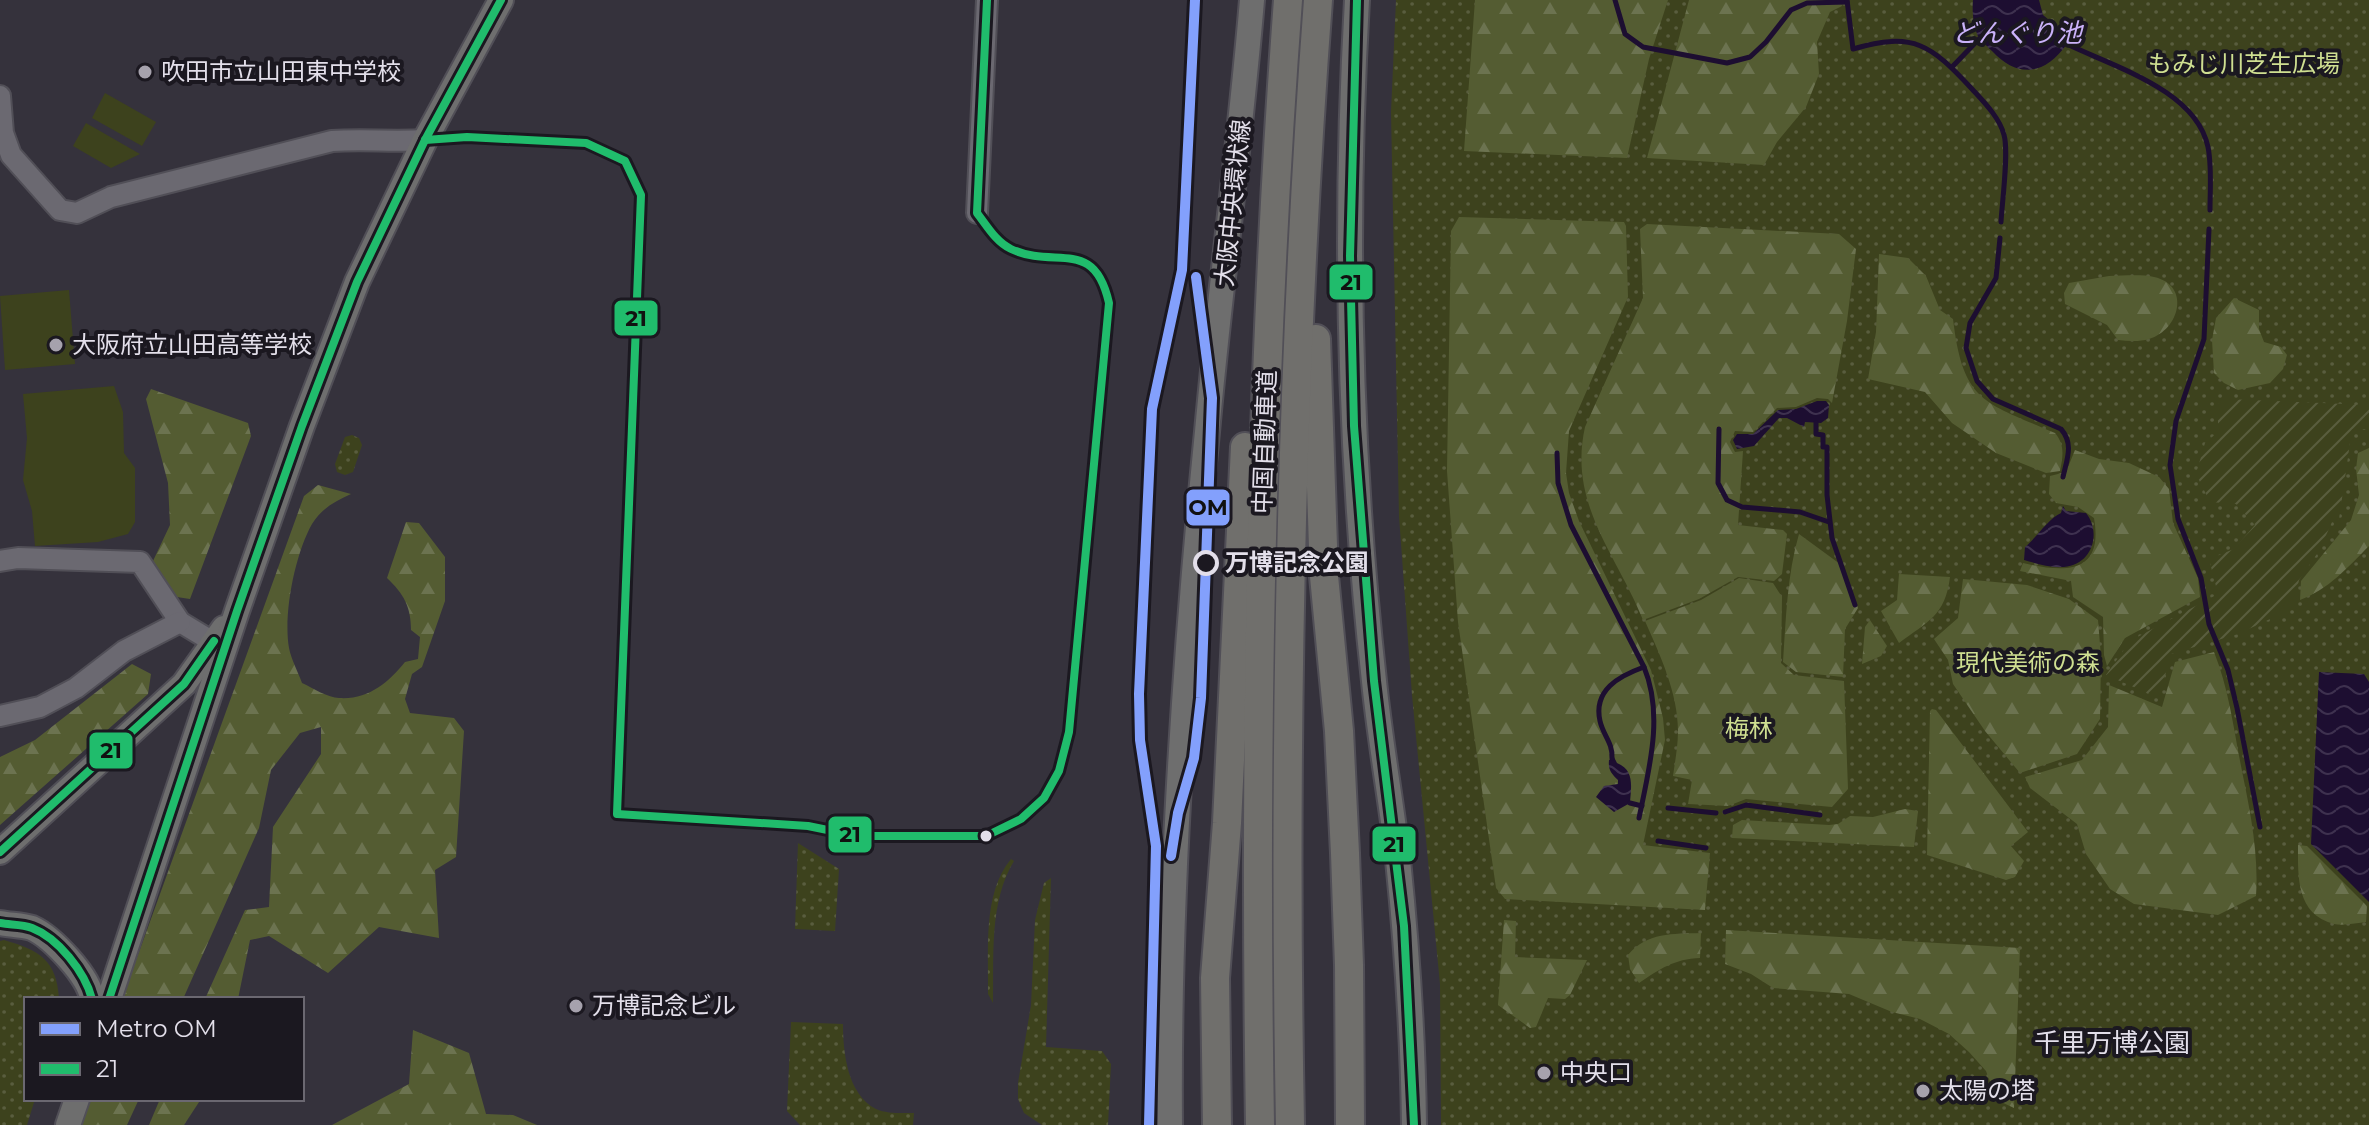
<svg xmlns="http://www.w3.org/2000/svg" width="2369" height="1125" font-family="Montserrat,'Noto Sans JP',sans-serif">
<defs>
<pattern id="grass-dots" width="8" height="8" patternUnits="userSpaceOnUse" patternTransform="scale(2)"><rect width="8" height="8" fill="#3d421d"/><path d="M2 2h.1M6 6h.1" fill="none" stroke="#595d3e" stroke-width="1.8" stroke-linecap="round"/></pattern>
<pattern id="forest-firs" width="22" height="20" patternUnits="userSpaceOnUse" patternTransform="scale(2)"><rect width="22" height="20" fill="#545c32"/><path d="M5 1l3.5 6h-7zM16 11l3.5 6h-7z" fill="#6c7350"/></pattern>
<pattern id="garden-furrows" width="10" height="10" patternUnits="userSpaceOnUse" patternTransform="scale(2)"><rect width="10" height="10" fill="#3d421d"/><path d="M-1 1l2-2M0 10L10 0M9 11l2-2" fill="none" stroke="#595d3e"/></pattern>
<pattern id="water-waves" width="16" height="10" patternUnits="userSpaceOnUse" patternTransform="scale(2)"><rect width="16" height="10" fill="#1d0e31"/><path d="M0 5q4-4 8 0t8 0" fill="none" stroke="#3e314f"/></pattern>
</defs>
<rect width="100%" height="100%" fill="#35323c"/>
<!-- grass -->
<g fill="url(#grass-dots)">
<path d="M1396,0H2369V1125H1441L1440,984L1412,695L1399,516L1391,112Z"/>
<path d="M352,435L359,438L362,445L353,472L345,475L337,472L335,464L345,437Z"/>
<path d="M798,843L839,869L835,931L795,929Z"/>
<path d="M1011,859L1014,861C989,902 994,956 993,1003L988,994C989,951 982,894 1011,859Z"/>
<path d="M1051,878L1046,1047L1102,1051L1111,1064L1108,1125H1042L1024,1113L1018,1099V1083L1031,1005L1035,920L1044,883Z"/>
<path d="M4,940C39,950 57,960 59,999H26V1099H35L27,1125H0V941Z"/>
<path d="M791,1022L843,1024C843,1052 847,1094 876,1109C887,1114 902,1113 914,1113L913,1125H800L787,1111Z"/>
</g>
<!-- forest -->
<g fill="url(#forest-firs)">
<path d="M1475,0H1668L1649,59L1627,158L1464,151Z"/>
<path d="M1689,0H1841L1842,6L1830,12L1817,42L1819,74L1806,107L1777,142L1764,165L1647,158Z"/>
<path d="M1459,217L1624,222L1626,226L1628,297L1569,431L1566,473L1569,493L1579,521L1651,670L1663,718L1665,740L1643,845L1710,853L1705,910L1505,899L1496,888L1458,622L1447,471L1451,231Z"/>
<path d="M1647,224L1839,234L1856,249L1847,321L1832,403L1828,399L1817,398L1796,407L1777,408L1753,432L1735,431L1730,442L1735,452L1743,451L1738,525L1783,530L1787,534L1782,574L1774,581L1738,577L1699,599L1643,620C1616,553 1568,504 1585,427L1643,298L1640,229Z"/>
<path d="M1879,254L1908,258L1926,276L1940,310L1953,319C1963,403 1984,402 2055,433C2065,445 2063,456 2060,471L2046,473L1996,453L1952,423L1925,392L1868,379L1876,332Z"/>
<path d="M2109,276C2123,276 2140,274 2154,277C2191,285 2180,330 2149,339C2139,342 2128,341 2118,340L2107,325L2065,304L2064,293L2069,283Z"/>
<path d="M2234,298L2259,310V329L2264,342L2281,347L2287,355L2283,369L2270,383L2238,390L2224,383L2214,373L2212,340L2216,318Z"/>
<path d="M151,389L248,423L251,436L190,599L177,597L153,561L170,525L168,483L146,399Z"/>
<path d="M2369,448V546C2347,568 2329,589 2300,600L2301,581L2351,520L2359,495L2356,469L2358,453Z"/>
<path d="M2075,450L2099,459L2129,463L2159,477L2169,489L2173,523L2198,578L2200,597L2125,638L2107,666L2104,655L2103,617L2073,597L2071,581L2020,571L2023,563C2065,573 2104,574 2094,518L2078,507L2056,503L2049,494L2050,476L2066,472Z"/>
<path d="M318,485L351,494C335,501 321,509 312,524C295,554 283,614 289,648C291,659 298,672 302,683C313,688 328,698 339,698C368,700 388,683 405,662L418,659L420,637L411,630C411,607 404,594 387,578L406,522L419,523L445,557V601L422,667L412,674L405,699L410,713L454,718L464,731L456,857L435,870L439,938L379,927L328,973L269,936L250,940L238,999H205L245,910L269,907L273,827L321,754V727L300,733L271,770L259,828L183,999H122L304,496Z"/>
<path d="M1799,534L1840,564L1858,608L1845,629L1843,677L1796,672L1783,662C1786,619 1787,575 1799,534Z"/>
<path d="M1899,574L1950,577C1945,616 1928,621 1899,643L1881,611L1897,600Z"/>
<path d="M1739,578L1773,583L1782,597L1781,663L1794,675L1844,681L1848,789L1832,807L1746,799L1728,806L1688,804L1692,780L1673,776C1675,762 1678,746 1678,731C1678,693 1660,655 1645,621L1701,600Z"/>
<path d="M1963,579L2027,585L2069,599L2098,620L2101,657L2100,719L2077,754L2020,773L1985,731L1953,684L1948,660L1934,639L1958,618Z"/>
<path d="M1870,620L1887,646L1881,656L1862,664L1865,627Z"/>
<path d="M2214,652C2228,687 2233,724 2240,761C2249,806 2259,850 2256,896L2218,915L2134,904L2110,889L2086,854L2077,824L2030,788L2025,777L2082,760L2108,727L2109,685L2162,707L2175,662Z"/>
<path d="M132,664L151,674L148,694L0,825V757L35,740Z"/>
<path d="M1932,709L1936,710L2028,832L2011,846L2024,861L2015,877L2006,880L1927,855L1930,711Z"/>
<path d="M1905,809L1918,811L1914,847L1732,838L1733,825L1742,820L1829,825L1838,824L1850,816L1873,817Z"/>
<path d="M2298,845L2307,846L2367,906L2366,922C2357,923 2344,926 2334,924C2296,914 2298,877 2298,845Z"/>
<path d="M1504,920L1516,921L1515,957L1587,960L1570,995L1565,999L1548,998L1536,1027L1530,1028L1498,1005Z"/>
<path d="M1726,930L2020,948L2014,1108L1997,1100L1986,1071L1969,1052L1949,1034L1920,1019L1892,1012L1849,994L1773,988L1751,974L1725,964Z"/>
<path d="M1701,933L1700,958C1674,959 1660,969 1639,983L1630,969L1628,955C1647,932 1673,934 1701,933Z"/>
<path d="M413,1030L469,1053L486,1114L513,1115L537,1125H332L409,1084Z"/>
<path d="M86,1099H139L127,1125H76Z"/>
<path d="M160,1099H201L184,1125H149Z"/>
</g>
<!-- garden -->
<path fill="url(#garden-furrows)" d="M2226,399L2369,405V429H2352L2339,519L2332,522L2319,551L2299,580L2295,601L2283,613L2238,634L2171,654L2159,698L2106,675L2130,641L2218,594L2209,559L2234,549L2255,525L2236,504L2210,502L2196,474L2205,443L2218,432V404Z"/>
<!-- pitch -->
<g fill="#3d421d">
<path d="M105,93L156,122L142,146L92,118Z"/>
<path d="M86,123L140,154L111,168L73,146Z"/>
<path d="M69,290L75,364L5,370L0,296Z"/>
<path d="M114,386L123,412L124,453L135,468V522L128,534L98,542L35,546L32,511L23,480L27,438L23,394Z"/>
</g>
<!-- water -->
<g fill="url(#water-waves)">
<path d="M1973,0H2039L2043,15C2054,25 2067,27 2067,44C2045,75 2018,79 1992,51C1989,48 1981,41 1979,38C1973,27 1972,11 1973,0Z"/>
<path d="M1817,401H1826L1829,405L1828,418L1821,423L1805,422L1804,427L1787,418H1779L1754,446L1737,449L1733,440L1737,434H1753L1778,410L1796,409Z"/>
<path d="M2063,506L2066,511L2086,513C2102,533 2092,565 2064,567C2050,568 2038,564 2024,560L2025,547C2036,538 2049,518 2061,513Z"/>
<path d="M2319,672L2364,674L2369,682V902L2311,844Z"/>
<path d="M1614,757L1617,763C1635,770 1631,787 1630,803L1614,812L1596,797L1604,786L1618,784V780C1611,773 1608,770 1609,760Z"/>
</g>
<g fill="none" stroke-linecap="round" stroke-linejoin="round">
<!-- stream -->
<g stroke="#1d0e31" stroke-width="5">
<path d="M1615,0L1625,34L1643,47L1727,63L1750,57L1766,42L1791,10L1807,3L1847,2"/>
<path d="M1847,0L1853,49C1914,31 1931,45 1972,89C1983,101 2000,118 2004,135C2009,151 2002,203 2001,222"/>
<path d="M2067,44C2114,67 2196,90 2208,147C2212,167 2210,189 2210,210"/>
<path d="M1952,67L1979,39"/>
<path d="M2209,229L2204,339L2176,421L2170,465L2178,519L2201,578L2209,624L2228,670L2237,708L2260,827"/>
<path d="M2000,238L1996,278L1970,323L1966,348L1977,381L1993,399L2061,429C2074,444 2067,459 2063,477"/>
<path d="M1816,423V434L1823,435V447H1827V495L1832,538L1855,605"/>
<path d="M1719,429L1718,483L1727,500L1742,507L1800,512L1829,522"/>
<path d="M1557,453L1558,483L1571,525L1644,667C1664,715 1649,769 1639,818"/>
<path d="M1612,758C1613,743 1603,735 1600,721C1593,690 1619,676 1644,667"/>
<path d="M1630,803L1642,806"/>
<path d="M1668,808L1716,813"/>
<path d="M1725,812L1746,805L1820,815"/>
<path d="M1658,841L1706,848"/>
</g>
<defs>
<g id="minor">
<path d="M0,96L3,133L11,155L60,210L77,213L111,197L332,141C363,139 394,142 425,140"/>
<path d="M977,213L987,0"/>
<path d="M0,561L18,558L140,562L180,622L213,642"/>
<path d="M0,716L40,707L76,688L124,651L180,622"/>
</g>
<g id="major">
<path d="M1357,0C1344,227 1349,455 1374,681C1380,741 1391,800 1398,860C1407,948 1413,1037 1414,1125"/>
<path d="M0,852L184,684L224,628"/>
<path d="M0,923C10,925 22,925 32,928C52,937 90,977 92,999"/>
<path d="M109,999L237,611L302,426L357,282L425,140L501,0"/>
<path d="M68,1125L77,1099"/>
<path d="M1170,1125C1168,894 1184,662 1207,432C1220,288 1240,144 1252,0"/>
</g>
<g id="highway">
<path d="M1316,339L1324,576L1339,731L1345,853L1349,965L1350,1125"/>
<path d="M1217,1125L1215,978L1227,823L1245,447"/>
<path d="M1260,1125C1254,750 1260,374 1288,0"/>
<path d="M1290,1125C1283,750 1290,374 1318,0"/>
</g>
</defs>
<!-- minor casing -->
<use href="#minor" stroke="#514f57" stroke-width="24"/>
<!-- major casing -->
<use href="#major" stroke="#514f57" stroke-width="28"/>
<!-- highway casing -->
<use href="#highway" stroke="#514f57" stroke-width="32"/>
<!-- minor -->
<use href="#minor" stroke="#6b6971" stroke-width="20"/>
<!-- major -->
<use href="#major" stroke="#6e6e6e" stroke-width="24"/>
<!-- highway -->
<use href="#highway" stroke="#706f6c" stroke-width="28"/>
<defs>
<g id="bus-1">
<path d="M1357,0L1350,256L1354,426L1374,681L1404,926L1414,1125"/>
<path d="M425,140L467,137L586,143L625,161L641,195L617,814L808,826L857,836H986L1021,819L1044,798L1059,771L1069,732L1109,303C1094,236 1056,270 1011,249C996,242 987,226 977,213L987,0"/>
<path d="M0,852L184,684L214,641"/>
<path d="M0,923C10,925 22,924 32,928C58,938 85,972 92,999"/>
<path d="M109,999L237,611L302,426L357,282L425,140L501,0"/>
</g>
</defs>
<!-- bus-1 casing -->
<use href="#bus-1" stroke="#1b1820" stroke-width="14"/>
<!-- bus-1 -->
<use href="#bus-1" stroke="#20bc6c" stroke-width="8"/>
<defs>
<g id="metro-1">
<path d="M1171,856L1178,813L1194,758L1201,698L1212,398L1196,277"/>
<path d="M1149,1125L1156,846L1140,740L1139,694L1152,409L1182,270L1195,0"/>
</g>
</defs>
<!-- metro-1 casing -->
<use href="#metro-1" stroke="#1b1820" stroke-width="16"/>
<!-- metro-1 -->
<use href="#metro-1" stroke="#83a0fc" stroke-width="10"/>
</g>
<!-- markers -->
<g fill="#a6a2ad" stroke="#1b1820" stroke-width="3">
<circle cx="145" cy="72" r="8"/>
<circle cx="56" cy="345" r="8"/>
<circle cx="576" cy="1006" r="8"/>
<circle cx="1544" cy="1073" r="8"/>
<circle cx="1923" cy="1091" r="8"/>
</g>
<circle fill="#1b1820" stroke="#e3dfea" stroke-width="4" cx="1206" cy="563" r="11"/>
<circle fill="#e3dfea" stroke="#1b1820" stroke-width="3" cx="986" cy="836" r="7"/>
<g text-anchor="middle" stroke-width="8" stroke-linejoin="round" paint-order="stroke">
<!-- park labels -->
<g font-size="24" fill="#cfdf91" stroke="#1b1820">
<text x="2244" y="72">もみじ川芝生広場</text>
<text x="2028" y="671">現代美術の森</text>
<text x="1749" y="737">梅林</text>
</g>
<!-- poi labels -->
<g font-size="24" fill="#e3dfea" stroke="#1b1820" text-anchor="start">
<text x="161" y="80">吹田市立山田東中学校</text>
<text x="72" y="353">大阪府立山田高等学校</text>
<text x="592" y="1014">万博記念ビル</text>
<text x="1560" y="1081">中央口</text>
<text x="1939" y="1099">太陽の塔</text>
</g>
<!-- street labels -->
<g font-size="24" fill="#e3dfea" stroke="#1b1820">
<text transform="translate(1233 203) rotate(-84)" y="8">大阪中央環状線</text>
<text transform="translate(1265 442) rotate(-88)" y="8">中国自動車道</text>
</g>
<!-- stop labels -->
<g font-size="24" font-weight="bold" fill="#e3dfea" stroke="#1b1820" text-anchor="start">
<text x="1225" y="571">万博記念公園</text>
</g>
<!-- water labels -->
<g font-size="26" font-style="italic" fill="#cab2f9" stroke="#1b1820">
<text x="2017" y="42">どんぐり池</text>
</g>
<!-- neighbourhood labels -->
<g font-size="26" fill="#e3dfea" stroke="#1b1820">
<text x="2112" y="1052">千里万博公園</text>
</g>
</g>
<g stroke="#1b1820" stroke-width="3">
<rect x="1328" y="263" width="46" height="38" rx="8" fill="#20bc6c"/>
<rect x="613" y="299" width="46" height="38" rx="8" fill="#20bc6c"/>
<rect x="1185" y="488" width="46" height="39" rx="8" fill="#83a0fc"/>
<rect x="88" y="731" width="46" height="39" rx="8" fill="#20bc6c"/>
<rect x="827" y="815" width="46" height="39" rx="8" fill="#20bc6c"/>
<rect x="1371" y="825" width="46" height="38" rx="8" fill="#20bc6c"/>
</g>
<g font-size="22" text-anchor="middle" font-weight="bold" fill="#111">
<text x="1351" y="290">21</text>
<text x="636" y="326">21</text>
<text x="1208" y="515">OM</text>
<text x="111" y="758">21</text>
<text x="850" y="842">21</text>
<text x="1394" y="852">21</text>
</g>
<!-- legend -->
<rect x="24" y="997" width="280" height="104" fill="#1b1820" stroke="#6b6871" stroke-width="2"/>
<rect x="40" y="1023" width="40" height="12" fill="#83a0fc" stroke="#6b6871" stroke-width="2"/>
<text x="96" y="1037" font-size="24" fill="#e3dfea">Metro OM</text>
<rect x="40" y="1063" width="40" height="12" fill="#20bc6c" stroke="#6b6871" stroke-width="2"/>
<text x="96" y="1077" font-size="24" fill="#e3dfea">21</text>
</svg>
